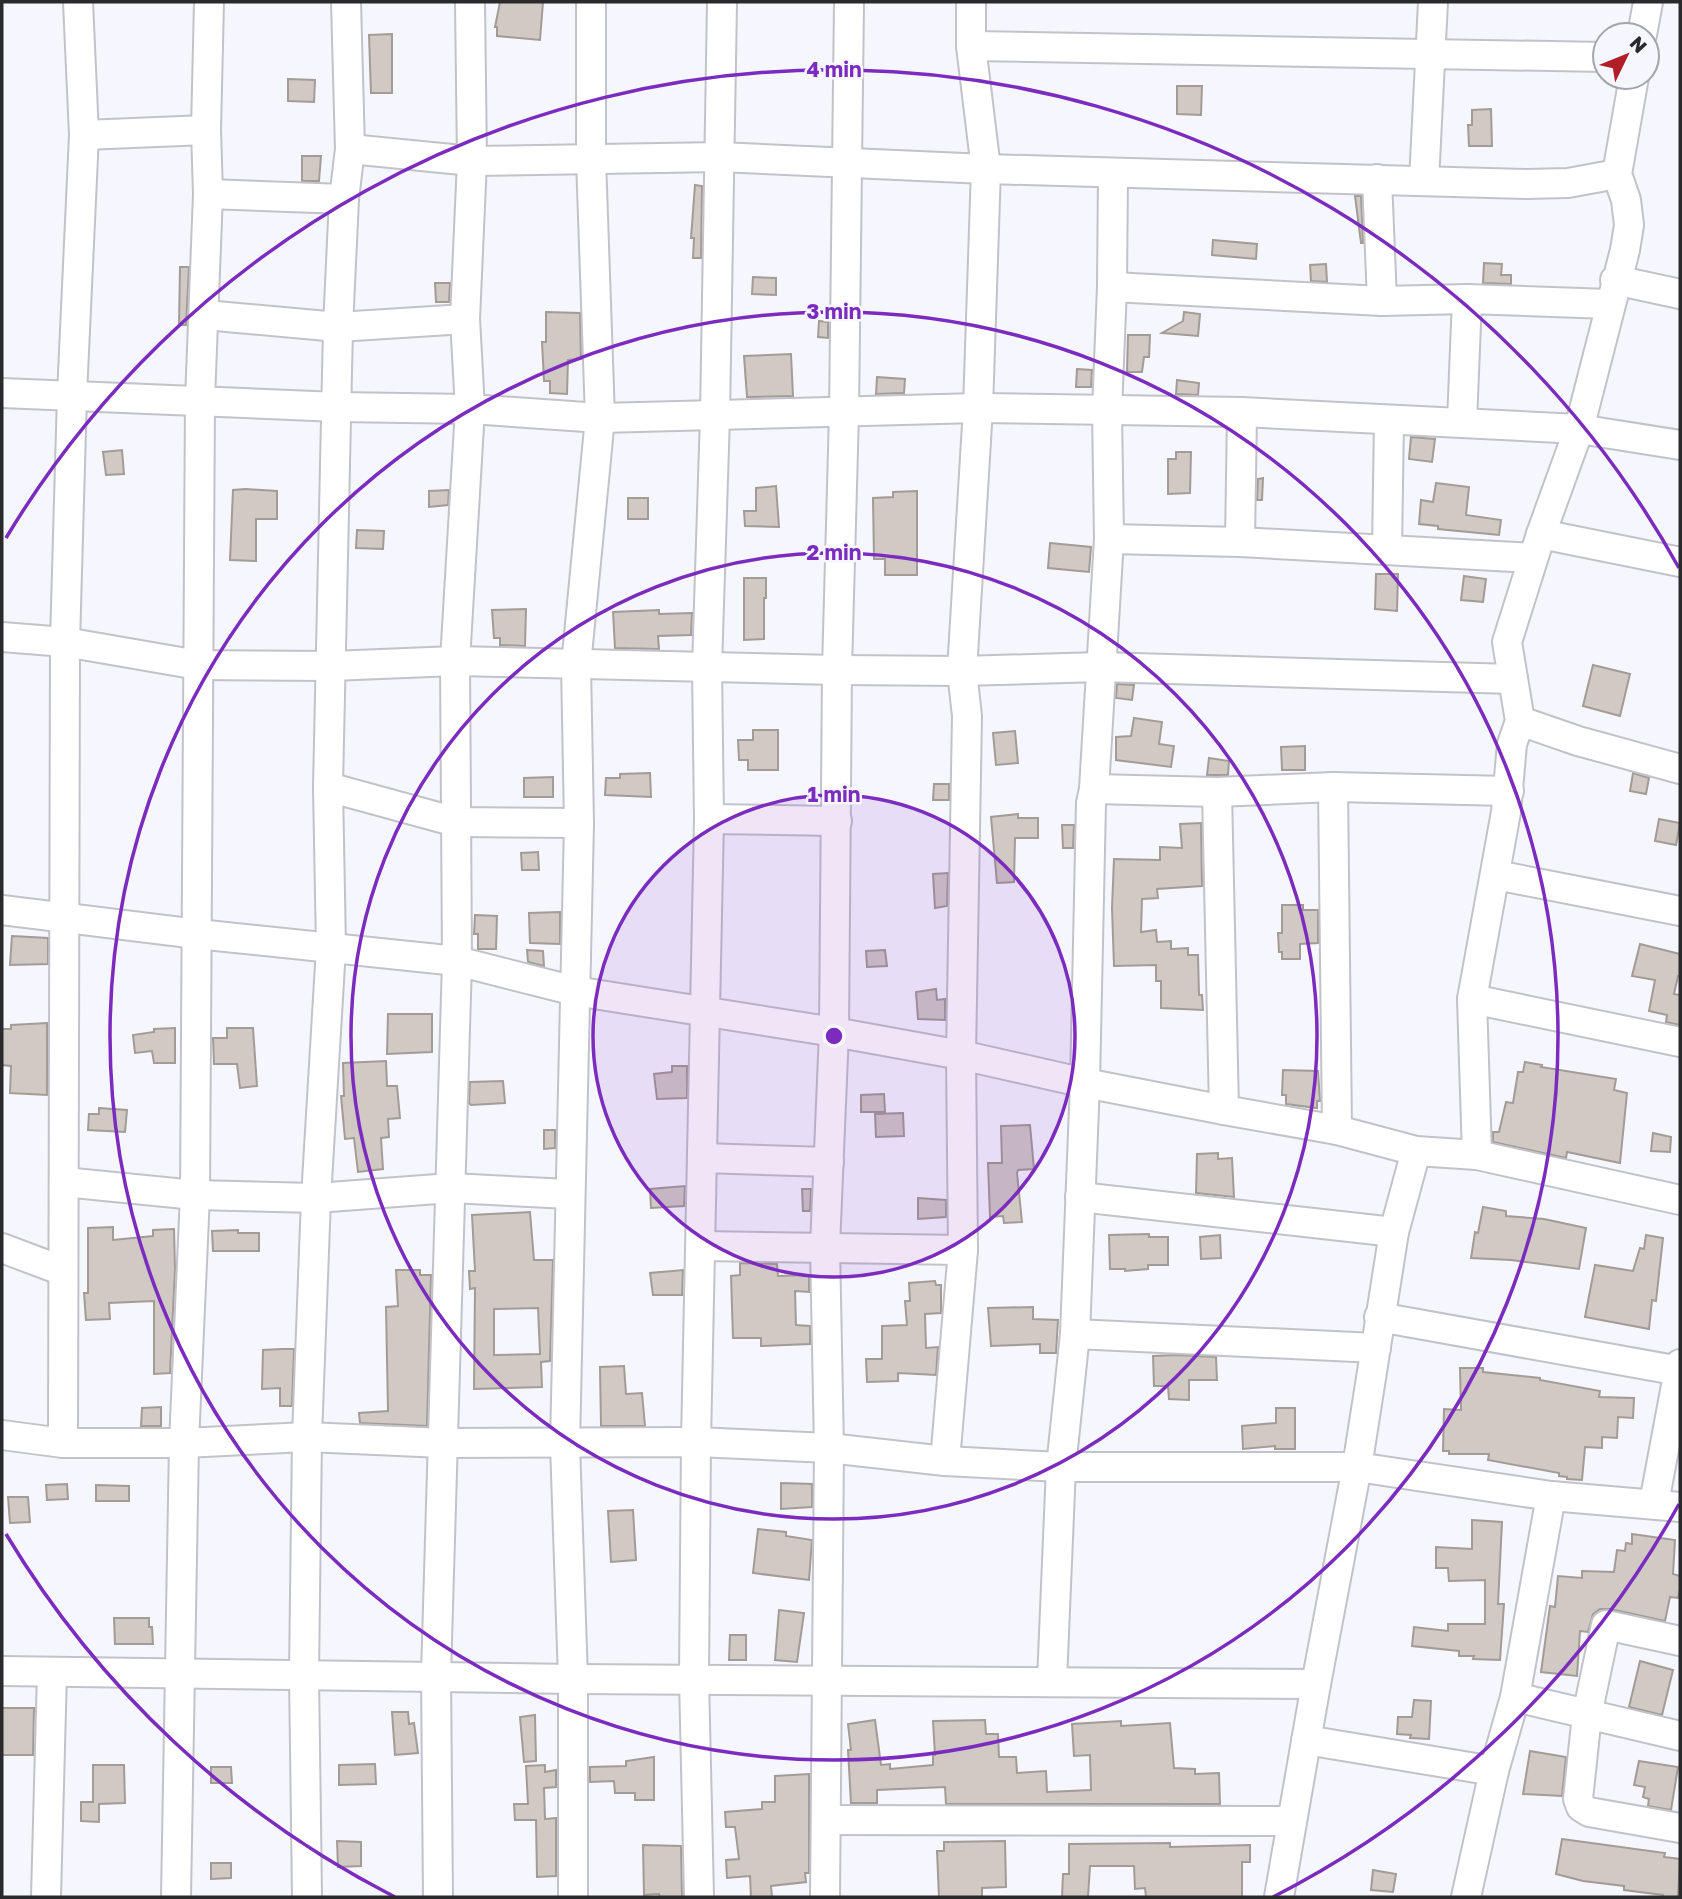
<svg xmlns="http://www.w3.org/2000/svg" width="1682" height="1899" font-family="'Golos Text',sans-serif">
<rect width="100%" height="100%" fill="#f6f6ff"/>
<!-- building -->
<g fill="#d1c9c3" stroke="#a39b95" stroke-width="2" fill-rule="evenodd">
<path d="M500,2H543L540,40L497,36V27H495Z"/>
<path d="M392,34V93H371L369,35Z"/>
<path d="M288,79L315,80L314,102L288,101Z"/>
<path d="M1177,86H1202L1201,115L1177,114Z"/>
<path d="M1491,109L1492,146H1469L1468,125H1472V110Z"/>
<path d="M302,156H321L319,181H302Z"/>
<path d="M695,185L702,186L701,258H693L694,238H691Z"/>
<path d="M1355,196H1361L1363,243H1361Z"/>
<path d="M1213,240L1257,244L1256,259L1212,255Z"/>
<path d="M1484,263L1502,264L1501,275H1511V284L1483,283Z"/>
<path d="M1326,264L1327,282L1311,281L1310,265Z"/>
<path d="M180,267H189L186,325H179Z"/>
<path d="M753,277L776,278V295L752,294Z"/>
<path d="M435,283H450L449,302H436Z"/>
<path d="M546,312L580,313L581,359L568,360L567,394L550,393V381H544L542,342H546Z"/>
<path d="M1184,312L1200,314L1198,336L1162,333L1183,321Z"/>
<path d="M819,321L828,322V338L818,337Z"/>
<path d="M1128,335H1150L1149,357H1144L1142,372H1127Z"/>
<path d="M791,354L793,396L747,397L744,356Z"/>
<path d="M1077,369L1092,370L1091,387H1076Z"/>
<path d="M877,377L905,379L904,393L876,394Z"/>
<path d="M1177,380L1199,383L1198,395L1176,394Z"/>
<path d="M1411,437L1435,439L1432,462L1409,459Z"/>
<path d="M122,450L124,474L106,475L103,452Z"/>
<path d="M1176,452H1191L1190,493L1168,494V459H1176Z"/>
<path d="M1263,478L1262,500H1257L1258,479Z"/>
<path d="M1436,483L1469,487L1466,515L1501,520L1499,535L1438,529V526L1419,524L1421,500L1433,502Z"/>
<path d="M776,486L779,527L745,526L744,511H756V488Z"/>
<path d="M246,489L277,491V519H256V561L230,560L233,490Z"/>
<path d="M449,490L448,505L429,507V491Z"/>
<path d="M917,491V575H885V559H874L873,498L893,497V492Z"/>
<rect x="628" y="498" width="20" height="21"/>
<path d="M357,530L384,531L383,549L356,548Z"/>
<path d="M1050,543L1091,547L1089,572L1048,568Z"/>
<path d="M1376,574H1398L1397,611L1375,609Z"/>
<path d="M1464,576L1486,579L1483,602L1461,600Z"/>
<path d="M744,578H766V598H764V639L744,640Z"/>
<path d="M526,609L525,646L500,645V638H494L492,610Z"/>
<path d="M659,610V614L692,613L691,635L658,636L659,649L615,648L613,612Z"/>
<path d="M1593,665L1630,674L1620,716L1583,706Z"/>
<path d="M1117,684L1134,685L1132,700L1116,698Z"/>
<path d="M1134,718L1162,722L1159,744L1174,746L1171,767L1116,760V737L1131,736Z"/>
<path d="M753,730H778V770H748V760H739L738,740H753Z"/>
<path d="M1015,731L1018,763L996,765L993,733Z"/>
<path d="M1305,746V770H1282L1281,747Z"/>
<path d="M1209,758L1229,761L1228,775H1207Z"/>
<path d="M650,773L651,797L605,795L606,778H620V774Z"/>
<path d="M1633,773L1649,778L1646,794L1630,791Z"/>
<path d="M553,777V797H524V778Z"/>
<path d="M934,784H949V800H933Z"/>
<path d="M1018,814V818H1038V838H1015L1014,882L997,883L991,817Z"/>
<path d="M1659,819L1680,823L1676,845L1655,841Z"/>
<path d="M1201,823L1202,886L1157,889L1158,898L1142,899L1141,932L1156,930L1157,942L1171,941V949L1188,948V955H1198L1199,995H1202L1203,1010L1161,1008V981H1156V965L1114,966L1112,908L1114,859L1160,860V847L1182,848L1180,824Z"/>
<path d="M1062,825H1074L1073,848H1063Z"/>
<path d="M538,852L539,870H522L521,853Z"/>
<path d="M948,873L947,906L935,908L933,874Z"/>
<path d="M1282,905H1303V910H1318V943L1300,944V959H1282V952H1279L1278,933H1282Z"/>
<path d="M560,912V944L530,943L529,913Z"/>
<path d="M475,915L497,916L496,949H478V934H474Z"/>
<path d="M12,936L48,938V964L10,965Z"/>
<path d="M1640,944L1680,954V977L1678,976L1674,994L1680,995V1025L1666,1022L1667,1015L1649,1011L1655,980L1632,976Z"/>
<path d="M527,950L543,951L544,966L528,962Z"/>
<path d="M885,950L887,966L867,967L866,951Z"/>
<path d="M936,989L937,1000L945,999V1020L918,1019L916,992Z"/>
<path d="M388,1014H432V1052L387,1054Z"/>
<path d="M47,1023V1095L10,1093L11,1066L2,1065V1029H11V1025Z"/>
<path d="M175,1028V1063H154L152,1051L135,1053L133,1035L154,1032V1029Z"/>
<path d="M227,1028H253L257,1086L240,1088L237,1064H214L213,1038H227Z"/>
<path d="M386,1061L387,1086H397L400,1118L388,1119L389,1137L381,1138L383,1169L358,1172L354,1138L345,1139L341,1096H344L343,1063Z"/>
<path d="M1525,1062L1542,1065L1541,1067L1616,1079L1614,1090L1627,1093L1620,1163L1567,1152L1566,1158L1493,1142V1132H1499L1506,1102L1513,1103L1518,1072H1523Z"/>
<path d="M672,1066H687V1098L657,1099L654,1074L672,1072Z"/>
<path d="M1283,1070L1318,1071L1320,1101H1317V1108L1286,1104V1095H1282Z"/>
<path d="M503,1081L505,1103L471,1105L469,1103L470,1082Z"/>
<path d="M884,1094L885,1112H861V1095Z"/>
<path d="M99,1108L127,1110L125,1132L88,1130L89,1114H99Z"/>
<path d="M903,1113L904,1136L876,1137L875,1114Z"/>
<path d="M1030,1125L1034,1169L1018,1170L1017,1173L1022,1222L1004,1223L1003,1216L990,1217L988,1163H1002L1001,1126Z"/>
<path d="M544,1130H555V1148L544,1149Z"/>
<path d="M1653,1133L1671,1137L1670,1152L1651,1151Z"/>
<path d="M1218,1153V1159L1232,1158L1234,1197L1196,1193L1197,1154Z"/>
<path d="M685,1186L684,1206L651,1208L650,1189Z"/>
<path d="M802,1189H811L810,1211H803Z"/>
<path d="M918,1198L946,1200V1217L918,1219Z"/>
<path d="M1483,1207L1506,1211V1216L1544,1219L1586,1228L1579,1269L1511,1260L1471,1258L1475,1232L1478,1233Z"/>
<path d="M530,1212L534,1260H553L550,1361L541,1362L542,1387L474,1389L475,1288L470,1289L469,1271H475L472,1215ZM538,1308L540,1354L494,1355V1309Z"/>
<path d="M113,1227V1240L153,1236V1230L174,1229L175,1269L170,1373L154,1374V1301L109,1303L110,1319L86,1320L84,1293H88V1228Z"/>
<path d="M238,1230V1233H259V1251H213L212,1231Z"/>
<path d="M1149,1234V1237H1168V1265H1148V1269L1125,1271V1269H1110L1109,1235Z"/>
<path d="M1220,1235L1221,1258L1201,1259L1200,1237Z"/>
<path d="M1646,1235L1663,1238L1656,1301L1652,1300L1649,1329L1585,1317L1595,1265L1633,1271L1640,1248L1644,1249Z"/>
<path d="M740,1263L777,1264L778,1276L809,1275V1292L795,1291L796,1325L810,1326V1344L761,1346V1338H733L731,1276L740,1275Z"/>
<path d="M396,1270H420V1275H431L427,1426L360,1423L359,1413L388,1411L386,1307L398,1306Z"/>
<path d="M683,1270L682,1295H653L650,1273Z"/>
<path d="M935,1281L936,1285H941V1313L925,1314L926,1348L938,1347L936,1375L898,1373V1381L867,1382L866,1359H882V1326L907,1325L905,1301H910L909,1283Z"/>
<path d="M1033,1307V1319L1058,1320L1056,1353H1040V1344L991,1346L988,1308Z"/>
<path d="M282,1349H294L292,1406H280V1388L262,1389L263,1350Z"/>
<path d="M1177,1355L1216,1357L1217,1380H1189V1400L1169,1399L1168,1386H1154L1153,1356Z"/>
<path d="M624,1366L626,1394L642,1393L645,1426H601L600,1367Z"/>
<path d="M1460,1368H1483V1372L1540,1378V1380L1600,1391L1599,1397L1634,1398L1633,1418L1618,1417L1617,1438L1602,1437V1448L1585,1447L1582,1480L1567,1479V1477L1559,1476V1473L1488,1460L1489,1454H1449V1451H1443L1444,1409L1461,1410Z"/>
<path d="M161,1407V1426H141L142,1408Z"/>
<path d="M1276,1408H1295V1449H1275V1446L1243,1449L1242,1426L1276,1423Z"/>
<path d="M781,1483L812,1484V1507L781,1509Z"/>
<path d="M67,1484L68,1499L47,1500L46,1485Z"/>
<path d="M96,1485L129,1486V1501H96Z"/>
<path d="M8,1497H28L30,1522L10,1523Z"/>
<path d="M633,1510L636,1560L611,1562L608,1511Z"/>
<path d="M1472,1520L1502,1522L1498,1604H1504L1500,1660L1473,1659L1474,1656H1459V1651L1412,1646L1414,1627L1448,1631V1624H1485V1580L1449,1581L1448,1568H1436V1547L1472,1549Z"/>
<path d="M758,1529L786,1532V1536L812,1540L809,1580L753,1573Z"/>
<path d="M1632,1534L1675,1540L1673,1574L1680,1576V1589L1678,1598L1670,1597L1665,1621L1610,1609H1600L1593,1614L1588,1632L1580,1631L1577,1676L1541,1672L1550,1606L1555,1607L1558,1576L1582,1578V1571L1614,1572L1617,1550L1625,1551L1626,1543L1632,1544Z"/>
<path d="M779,1610L804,1613L797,1662L775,1660Z"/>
<path d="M114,1618H149V1627H152L153,1644H115Z"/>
<path d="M730,1635H746V1660H729Z"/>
<path d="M1640,1661L1673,1670L1662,1715L1629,1707Z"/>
<path d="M1414,1700L1431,1701L1429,1739L1410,1738L1411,1735L1397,1734L1398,1717H1412Z"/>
<path d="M2,1708H34L33,1755H2Z"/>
<path d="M392,1712H408L409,1724L414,1723L418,1753L395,1755Z"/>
<path d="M535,1715L536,1761L524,1762L520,1717Z"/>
<path d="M875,1720L881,1765L890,1764V1769L933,1765V1755H935L933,1721L985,1720L986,1734H998L999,1757H1016L1017,1773L1046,1771L1047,1792L1091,1790L1090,1755L1074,1756L1072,1724L1121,1721V1726L1170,1723L1174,1768L1195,1769V1774L1219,1773L1220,1804H946L945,1787L877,1790V1803H851L848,1750H851L848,1724Z"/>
<path d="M1530,1751L1566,1757L1562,1796L1523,1794Z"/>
<path d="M654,1757V1800H635V1793H615L614,1781L590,1782V1767L626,1766V1761Z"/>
<path d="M1639,1761L1678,1767L1671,1810L1648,1806L1649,1799L1643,1797L1645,1787L1634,1785Z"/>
<path d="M375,1764L376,1784L339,1785V1765Z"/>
<path d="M93,1765H124L125,1803L99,1804V1822L81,1821V1802H93Z"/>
<path d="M545,1765V1772L556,1770V1787L544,1788L545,1819L556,1818V1876L537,1877L536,1820H515L514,1804H528L526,1766Z"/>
<path d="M211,1767H231L232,1783H211Z"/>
<path d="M809,1774V1873H805L806,1882L771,1886L772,1897H751L750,1876L727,1878L726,1860L739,1859L735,1827H726L725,1812L762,1809V1802H775V1776Z"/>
<path d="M1562,1839L1665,1853L1664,1857L1680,1859L1678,1897H1663V1895L1624,1890V1886L1583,1881L1556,1874Z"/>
<path d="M337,1841L361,1842V1866L338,1867Z"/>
<path d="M1005,1841L1006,1887L982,1888V1897H939L937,1851H944V1842Z"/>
<path d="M1170,1843V1847L1250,1845V1862H1242V1897H1146L1145,1888L1135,1889L1134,1866H1090L1088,1897H1062L1063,1874H1069V1844Z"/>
<path d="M643,1845L681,1846L682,1897H660L659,1894L644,1895Z"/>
<path d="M211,1863H231V1878L211,1879Z"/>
<path d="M1373,1870L1396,1874L1393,1892L1371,1890Z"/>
</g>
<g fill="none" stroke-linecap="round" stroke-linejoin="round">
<defs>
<g id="minor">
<path d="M1642,35L1648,2"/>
<path d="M971,46L1605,57"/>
<path d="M84,135L206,130"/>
<path d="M350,149L472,161L720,157L986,169L1526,184L1568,183L1617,174"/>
<path d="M1377,179L1382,301"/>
<path d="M1424,181L1433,2"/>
<path d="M208,194L344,199"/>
<path d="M1615,280L1680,294"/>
<path d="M1112,287L1382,301L1467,299L1609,304"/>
<path d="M205,315L338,327L465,319"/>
<path d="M2,393L338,407L470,409L600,418L978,408L1242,412L1579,429L1680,445"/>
<path d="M1462,422L1467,299"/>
<path d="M1541,534L1680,562"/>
<path d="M1109,539L1240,542L1533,558"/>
<path d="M1240,542L1242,412"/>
<path d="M1387,550L1389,420"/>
<path d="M2,637L65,642L198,665L331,666L455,661L837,670L962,671L1100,667L1513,679"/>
<path d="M1520,721L1578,741L1680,769"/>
<path d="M328,787L456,822L579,823"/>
<path d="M1333,787L1337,1130"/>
<path d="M1094,789L1217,792L1333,787L1509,791"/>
<path d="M1217,792L1224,1110"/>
<path d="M709,819L837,821"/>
<path d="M1496,875L1680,911"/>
<path d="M2,910L197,934L457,961L575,991L834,1032L961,1055L1085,1083L1224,1110L1337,1130L1416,1151L1477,1155L1680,1200"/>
<path d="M1472,999L1680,1042"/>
<path d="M1477,1155L1472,999L1506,812L1512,744L1520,721L1507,642L1541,534L1579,429L1625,250L1629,225L1626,200L1617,174L1634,77"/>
<path d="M702,1158L829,1162"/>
<path d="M64,1182L195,1195L316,1198L451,1188L569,1194"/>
<path d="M1080,1197L1394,1232"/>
<path d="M701,1246L963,1250"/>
<path d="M2,1248L63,1271"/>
<path d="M1379,1317L1680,1371"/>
<path d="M1075,1334L1376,1348"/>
<path d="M2,1435L63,1443H184L307,1437L443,1443L696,1442L829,1448L945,1461L1061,1467H1357L1551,1496L1680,1507"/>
<path d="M63,1443L65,642L72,395L84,135L78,2"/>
<path d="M945,1461L963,1250L961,1055L967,716L962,671L978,408L986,169L971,46V2"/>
<path d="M1654,1503L1680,1364"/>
<path d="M1680,1641L1606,1625L1587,1715L1578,1799L1581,1807L1589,1812L1680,1828"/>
<path d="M2,1671L573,1679L1316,1684"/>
<path d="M1052,1681L1061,1467L1075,1334L1085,1083L1091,803L1094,789L1109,539L1107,411L1112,287L1113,173"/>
<path d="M1515,1697L1680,1736"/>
<path d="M1306,1740L1494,1771"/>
<path d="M827,1820L1292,1821"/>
<path d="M46,1897L52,1672"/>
<path d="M176,1897L184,1443L195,1195L200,400L208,194L206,130L209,2"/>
<path d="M307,1897L304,1674L307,1437L316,1198L331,948L328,787L338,327L344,199L350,149L346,2"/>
<path d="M438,1897L436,1675L457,961L455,661L470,409L465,319L472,161L470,2"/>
<path d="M573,1897V1679L565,1444L579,823L576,665L600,418L591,159V2"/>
<path d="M699,1897L694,1678L696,1442L709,819L707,667L715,416L722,2"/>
<path d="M825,1897L829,1448L825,1247L834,1032L837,670L844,413L849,2"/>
<path d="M1279,1897L1316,1684L1357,1467L1394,1232L1416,1151"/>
<path d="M1466,1897L1494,1771L1515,1697L1551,1496"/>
</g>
</defs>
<!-- minor casing -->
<use href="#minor" stroke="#c2c2ca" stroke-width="32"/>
<!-- minor -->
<use href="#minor" stroke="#fff" stroke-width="28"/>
</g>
<!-- distance rings -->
<circle cx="834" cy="1036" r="241" fill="#7b2cbf" fill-opacity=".12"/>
<g fill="none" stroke="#7b2cbf" stroke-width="3.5">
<circle cx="834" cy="1036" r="241"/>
<circle cx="834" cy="1036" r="483"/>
<circle cx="834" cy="1036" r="724"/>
<path d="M1679 1504A966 966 0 0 1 1273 1897M395 1897A966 966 0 0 1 6 1534M6 538A966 966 0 0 1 1679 568"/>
</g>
<circle cx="834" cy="1036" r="10" fill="#7b2cbf" stroke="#f6f6ff" stroke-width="3.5"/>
<g font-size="21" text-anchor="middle" font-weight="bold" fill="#7b2cbf" stroke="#f6f6ff" stroke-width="5" stroke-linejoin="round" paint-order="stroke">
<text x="834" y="77">4 min</text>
<text x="834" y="319">3 min</text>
<text x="834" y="560">2 min</text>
<text x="834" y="802">1 min</text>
</g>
<!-- border -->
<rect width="1682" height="1899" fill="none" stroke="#2a2a2d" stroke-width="7"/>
<!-- north arrow -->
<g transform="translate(1626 56) rotate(47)"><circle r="33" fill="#f6f6ff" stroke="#a4a4ab" stroke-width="2"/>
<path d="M0-5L12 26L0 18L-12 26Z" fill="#b01e28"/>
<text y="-10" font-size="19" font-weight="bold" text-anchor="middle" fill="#2a2a2d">N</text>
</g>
</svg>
